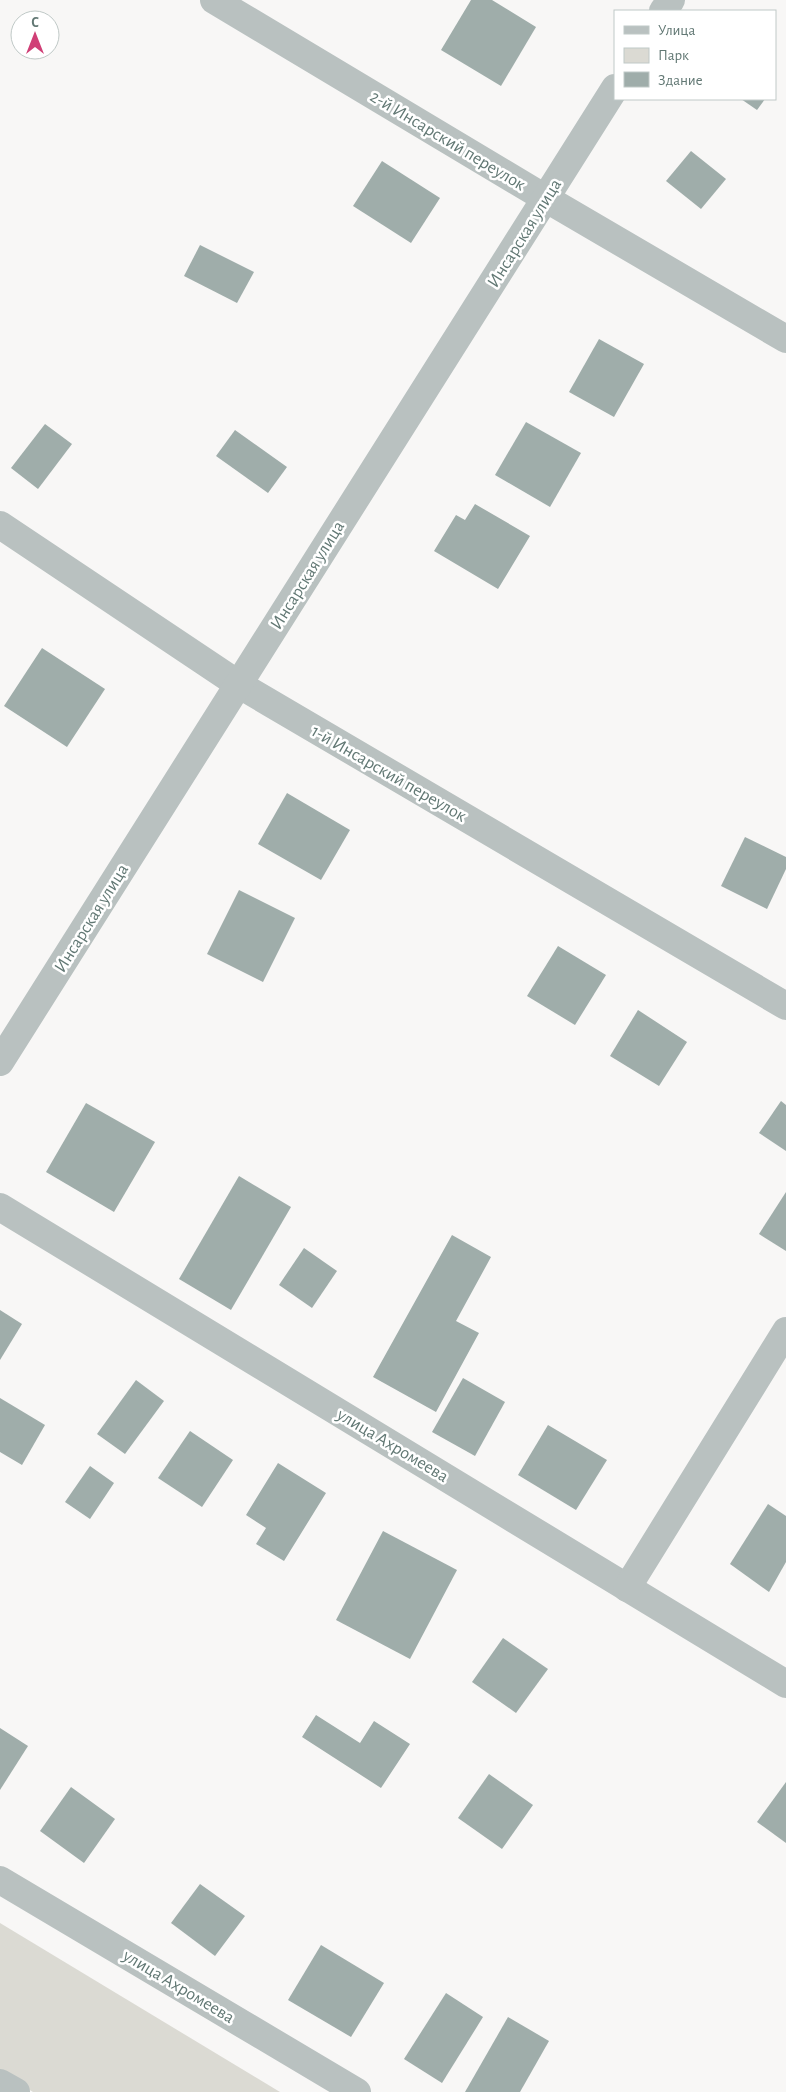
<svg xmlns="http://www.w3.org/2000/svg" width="786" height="2092" font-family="'Alegreya Sans',sans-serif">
<rect width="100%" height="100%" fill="#f8f7f6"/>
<!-- green -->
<path fill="#dbdad3" d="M0,1923L280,2092H33L0,2072Z"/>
<!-- building -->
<g fill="#9fadaa">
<path d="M471,0H492L536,27L501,86L441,50Z"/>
<path d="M741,99H765L757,110Z"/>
<path d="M691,151L726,179L701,209L666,181Z"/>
<path d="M382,161L440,198L411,243L353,206Z"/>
<path d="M200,245L254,272L237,303L184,276Z"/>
<path d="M599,339L644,364L614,417L569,392Z"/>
<path d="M526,422L581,453L550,507L495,475Z"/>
<path d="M45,424L72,444L38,489L11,468Z"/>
<path d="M235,430L287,467L268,493L216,456Z"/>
<path d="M475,504L530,536L498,589L434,551L456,515L465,520Z"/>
<path d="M42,648L105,689L67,747L4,706Z"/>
<path d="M287,793L350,830L321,880L258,844Z"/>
<path d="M745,837L786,857V869L767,909L721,886Z"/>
<path d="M239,890L295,918L263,982L207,954Z"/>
<path d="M558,946L606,975L575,1025L527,996Z"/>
<path d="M638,1010L687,1042L659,1086L610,1056Z"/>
<path d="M781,1101L786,1105V1151L759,1133Z"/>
<path d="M86,1103L155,1142L114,1212L46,1172Z"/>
<path d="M239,1176L291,1207L231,1310L179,1279Z"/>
<path d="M786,1192V1251L759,1234Z"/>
<path d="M452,1235L491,1257L456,1321L479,1333L436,1412L373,1377Z"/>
<path d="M304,1248L337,1271L312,1308L279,1285Z"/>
<path d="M0,1310L22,1324L0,1360Z"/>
<path d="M463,1378L505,1402L475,1456L432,1432Z"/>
<path d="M136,1380L164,1401L125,1454L97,1434Z"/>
<path d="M0,1398L45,1425L22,1465L0,1452Z"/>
<path d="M548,1425L607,1460L576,1510L518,1475Z"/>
<path d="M190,1431L233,1460L202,1507L158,1478Z"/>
<path d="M278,1463L326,1493L284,1561L256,1544L266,1528L246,1515Z"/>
<path d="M90,1466L114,1483L90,1519L65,1502Z"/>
<path d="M768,1504L786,1516V1562L769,1592L730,1564Z"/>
<path d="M383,1531L457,1570L410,1659L336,1620Z"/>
<path d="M503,1638L548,1669L516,1713L472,1682Z"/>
<path d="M316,1715L360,1743L374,1721L410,1744L381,1788L302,1737Z"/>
<path d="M0,1728L28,1746L0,1790Z"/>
<path d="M489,1774L533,1805L502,1849L458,1818Z"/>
<path d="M786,1782V1843L757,1822Z"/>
<path d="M71,1787L115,1819L84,1863L40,1831Z"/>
<path d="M200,1884L245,1916L215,1956L171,1923Z"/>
<path d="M321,1945L384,1983L351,2037L288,2000Z"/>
<path d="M446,1993L483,2017L442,2083L404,2059Z"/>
<path d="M508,2017L549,2041L520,2092H465Z"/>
</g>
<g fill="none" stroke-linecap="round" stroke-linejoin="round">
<!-- minor -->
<g stroke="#b9c1c0" stroke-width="28">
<path d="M214,0L545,198L786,339"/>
<path d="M663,11L671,0"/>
<path d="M0,525L238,684L786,1006"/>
<path d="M0,1062L615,88"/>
<path d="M0,1207L786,1684"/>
<path d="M627,1588L786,1331"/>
<path d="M0,1880L357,2092"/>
<path d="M0,2083L16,2092"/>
</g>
</g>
<g text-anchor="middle" stroke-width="5" stroke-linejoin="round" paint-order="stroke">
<!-- street labels -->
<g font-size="18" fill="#627874" stroke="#fff">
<text transform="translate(448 140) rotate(31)" y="6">2-й Инсарский переулок</text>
<text transform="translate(524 233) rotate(-58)" y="6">Инсарская улица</text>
<text transform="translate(307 575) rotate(-58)" y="6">Инсарская улица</text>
<text transform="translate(389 773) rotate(30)" y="6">1-й Инсарский переулок</text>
<text transform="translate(91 918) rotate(-58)" y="6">Инсарская улица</text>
<text transform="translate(393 1445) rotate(31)" y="6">улица Ахромеева</text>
<text transform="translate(179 1986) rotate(31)" y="6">улица Ахромеева</text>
</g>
</g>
<!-- legend -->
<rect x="614" y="10" width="162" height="90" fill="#ffffff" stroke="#c0c9c7"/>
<rect x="624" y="26" width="25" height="8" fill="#b9c1c0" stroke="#c0c9c7"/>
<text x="658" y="35" font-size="15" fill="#627874">Улица</text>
<rect x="624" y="48" width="25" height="15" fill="#dbdad3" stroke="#c0c9c7"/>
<text x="658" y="60" font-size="15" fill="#627874">Парк</text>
<rect x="624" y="72" width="25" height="15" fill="#9fadaa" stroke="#c0c9c7"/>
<text x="658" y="85" font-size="15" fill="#627874">Здание</text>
<!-- north arrow -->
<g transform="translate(35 35)"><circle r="24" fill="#ffffff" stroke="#c0c9c7"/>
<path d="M0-4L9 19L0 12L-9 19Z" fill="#d03f76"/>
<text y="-8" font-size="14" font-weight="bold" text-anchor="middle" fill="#627874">С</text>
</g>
</svg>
